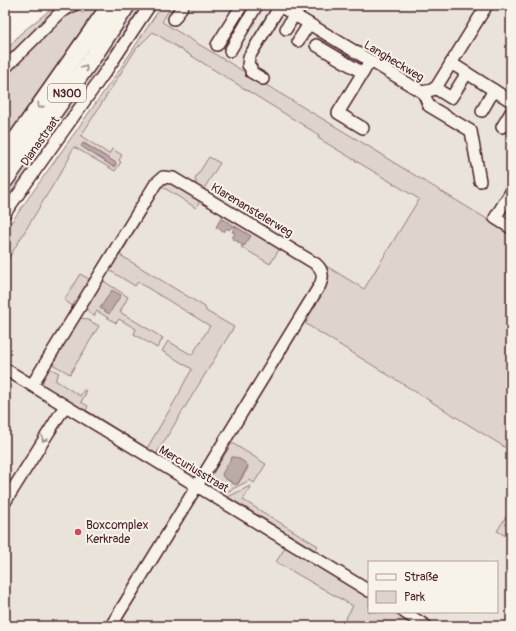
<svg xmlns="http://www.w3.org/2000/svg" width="516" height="631" font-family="Pangolin,sans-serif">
<rect width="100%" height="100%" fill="#f7f3e8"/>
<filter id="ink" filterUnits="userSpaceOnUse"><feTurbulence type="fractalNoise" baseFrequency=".025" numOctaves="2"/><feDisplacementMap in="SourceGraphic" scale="8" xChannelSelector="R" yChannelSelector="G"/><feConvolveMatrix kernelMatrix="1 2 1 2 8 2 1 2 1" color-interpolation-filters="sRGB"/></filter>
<g filter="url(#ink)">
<!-- built -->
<path fill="#eae3da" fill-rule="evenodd" d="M172,5H511V235L429,183L364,289L334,271L306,324L511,449V626H5V264L70,158L69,156L136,49L162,22ZM369,562H497V612H369Z"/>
<!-- green -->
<g fill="#ded4cc" stroke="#947a7c" fill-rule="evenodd">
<path d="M56,5H68L5,65V52L20,34Z"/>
<path d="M89,5H104L5,146V72L48,28L77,7L82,13L92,7Z"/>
<path d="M133,5H146L5,206V191Z"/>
<path d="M162,5H172L162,22L281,94L383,155V156L487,219V220L511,235V451L306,324L307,321L304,320L323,264L364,289L419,199L318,138L319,135L153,32L136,49L81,136L109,154L112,149L122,155L119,160L121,162L115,171L74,147L69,156L70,157L5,264V231L120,69ZM84,143L116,163L115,166H112L84,148Z"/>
<path d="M209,157L220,163L203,190L197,186L195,179Z"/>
<path d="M169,181L200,200L196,208L163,187H161L120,255L205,307L206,311L234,327L157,453L190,474V476L146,450L180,392L182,387L192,369L162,351L168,341L192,355L210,326L138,282L135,286L109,270L160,186L163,183Z"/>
<path d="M224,213L280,248L270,264L241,247L242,245L244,246L251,236L221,218Z"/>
<path d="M80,274L91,280L74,307L64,300Z"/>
<path d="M102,280L128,297L120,312L163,338L157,348L134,334L136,329L119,319L116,323L97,311L94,316C89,313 87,311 87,305Z"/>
<path d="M81,318L86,319L99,326L70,374L54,365L53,361L78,320Z"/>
<path d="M49,368L59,373L55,380L80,396L84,390H85L86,393L81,402L88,406L86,410L144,446L142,447L45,388C41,381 43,373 49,368Z"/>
<path d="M232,443L266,464L254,483L250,480L223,494L212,488L210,478ZM247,465L248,468L238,484H234L223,477Z"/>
<path d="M250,486L251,487L243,500L318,546L315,550L228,497Z"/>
<path d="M511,509V539L497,531Z"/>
<path d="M286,546L369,597V612H393L416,626H341L353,606L276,562Z"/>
</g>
<!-- water -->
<g fill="#bcaaa7" stroke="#8e7275">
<path d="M83,143L116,163L115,166H112L84,148L81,146Z"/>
<path d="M221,218L251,236L244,246L232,238L235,233L232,232L234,228L232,227L229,230L227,228L224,232L216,227Z"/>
<path d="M112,290L121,295L109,314L100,308Z"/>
<path d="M232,457C237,456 245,462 248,466L238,483L236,485L223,477L222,474Z"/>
</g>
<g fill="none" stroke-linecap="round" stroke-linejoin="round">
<defs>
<g id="minor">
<path d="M278,5L422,92L432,90L437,86L487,5"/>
<path d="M174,19L183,5"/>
<path d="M286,29L294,15"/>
<path d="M298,41L309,24"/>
<path d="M217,45L242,5"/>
<path d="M316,45L363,73"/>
<path d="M230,51L257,5"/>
<path d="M451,63L511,101"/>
<path d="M5,68L61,12L74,5"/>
<path d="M263,79L251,72V68L248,65L249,57L280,6"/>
<path d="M435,88L451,98L467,73"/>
<path d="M423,92L429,106L471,131L480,181"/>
<path d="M482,111L494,90"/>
<path d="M502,127L511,112"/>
<path d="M363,128L338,113L370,61"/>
<path d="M511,192L495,218L511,228"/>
<path d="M5,213L108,68L150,5"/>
<path d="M5,369L369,591"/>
<path d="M32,385L156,183L163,177L173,178L316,264C323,270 324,276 320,285L111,626"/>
<path d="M5,502L65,406"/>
<path d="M404,612L426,626"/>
</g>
<g id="highway">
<path d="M5,155L110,5"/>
<path d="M5,180L93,57L127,5"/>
</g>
</defs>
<!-- minor casing -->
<use href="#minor" stroke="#4a1f2b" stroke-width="14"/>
<!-- highway casing -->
<use href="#highway" stroke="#4a1f2b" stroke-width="19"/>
<!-- path -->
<path stroke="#4a1f2b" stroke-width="1.5" stroke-dasharray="1 3" stroke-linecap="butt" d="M5,228L10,221"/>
<!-- minor -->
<use href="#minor" stroke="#f7f3e8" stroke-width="11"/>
<!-- highway -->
<use href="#highway" stroke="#f7f3e8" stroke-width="16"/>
</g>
<!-- one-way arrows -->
<defs><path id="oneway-chevron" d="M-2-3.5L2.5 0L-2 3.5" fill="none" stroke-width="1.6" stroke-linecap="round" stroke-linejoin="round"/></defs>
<g stroke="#a0898a">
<use href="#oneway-chevron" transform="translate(85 68) rotate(-55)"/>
<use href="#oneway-chevron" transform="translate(40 106) rotate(125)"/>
<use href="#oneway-chevron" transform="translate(44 439) rotate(122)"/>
</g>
</g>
<!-- markers -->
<circle fill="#d1495b" stroke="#f7f3e8" stroke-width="1.5" cx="78" cy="532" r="4"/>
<g text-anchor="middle" stroke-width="4" stroke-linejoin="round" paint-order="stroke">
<!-- shield labels -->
<rect fill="#f7f3e8" stroke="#7e5f64" stroke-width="1" x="48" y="84" width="38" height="18" rx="3"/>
<g font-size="11" font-weight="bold" fill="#4a1f2b">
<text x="67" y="97">N300</text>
</g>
<!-- street labels -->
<g font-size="12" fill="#4a1f2b" stroke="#f7f3e8">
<text transform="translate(394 61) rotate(31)" y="4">Langheckweg</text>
<text transform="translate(40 141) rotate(-55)" y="4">Dianastraat</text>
<text transform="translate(252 210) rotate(31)" y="4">Klarenanstelerweg</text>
<text transform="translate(194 469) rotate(31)" y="4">Mercuriusstraat</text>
</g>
<!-- poi labels -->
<g font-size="12" fill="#4a1f2b" stroke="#f7f3e8" text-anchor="start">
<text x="86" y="529">Boxcomplex<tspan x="86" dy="14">Kerkrade</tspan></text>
</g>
</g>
<!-- margin -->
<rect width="516" height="631" fill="none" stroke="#f7f3e8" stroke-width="20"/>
<rect x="10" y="10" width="496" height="611" fill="none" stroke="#4a1f2b" stroke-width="1.5" filter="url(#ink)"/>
<!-- legend -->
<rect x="368" y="561" width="130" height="52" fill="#f7f3e8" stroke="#b29e9c"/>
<rect x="376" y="574" width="20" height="6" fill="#f7f3e8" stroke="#b29e9c"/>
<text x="404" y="581" font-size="12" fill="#4a1f2b">Straße</text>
<rect x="376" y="591" width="20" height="12" fill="#ded4cc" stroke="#b29e9c"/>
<text x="404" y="601" font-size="12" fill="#4a1f2b">Park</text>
</svg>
